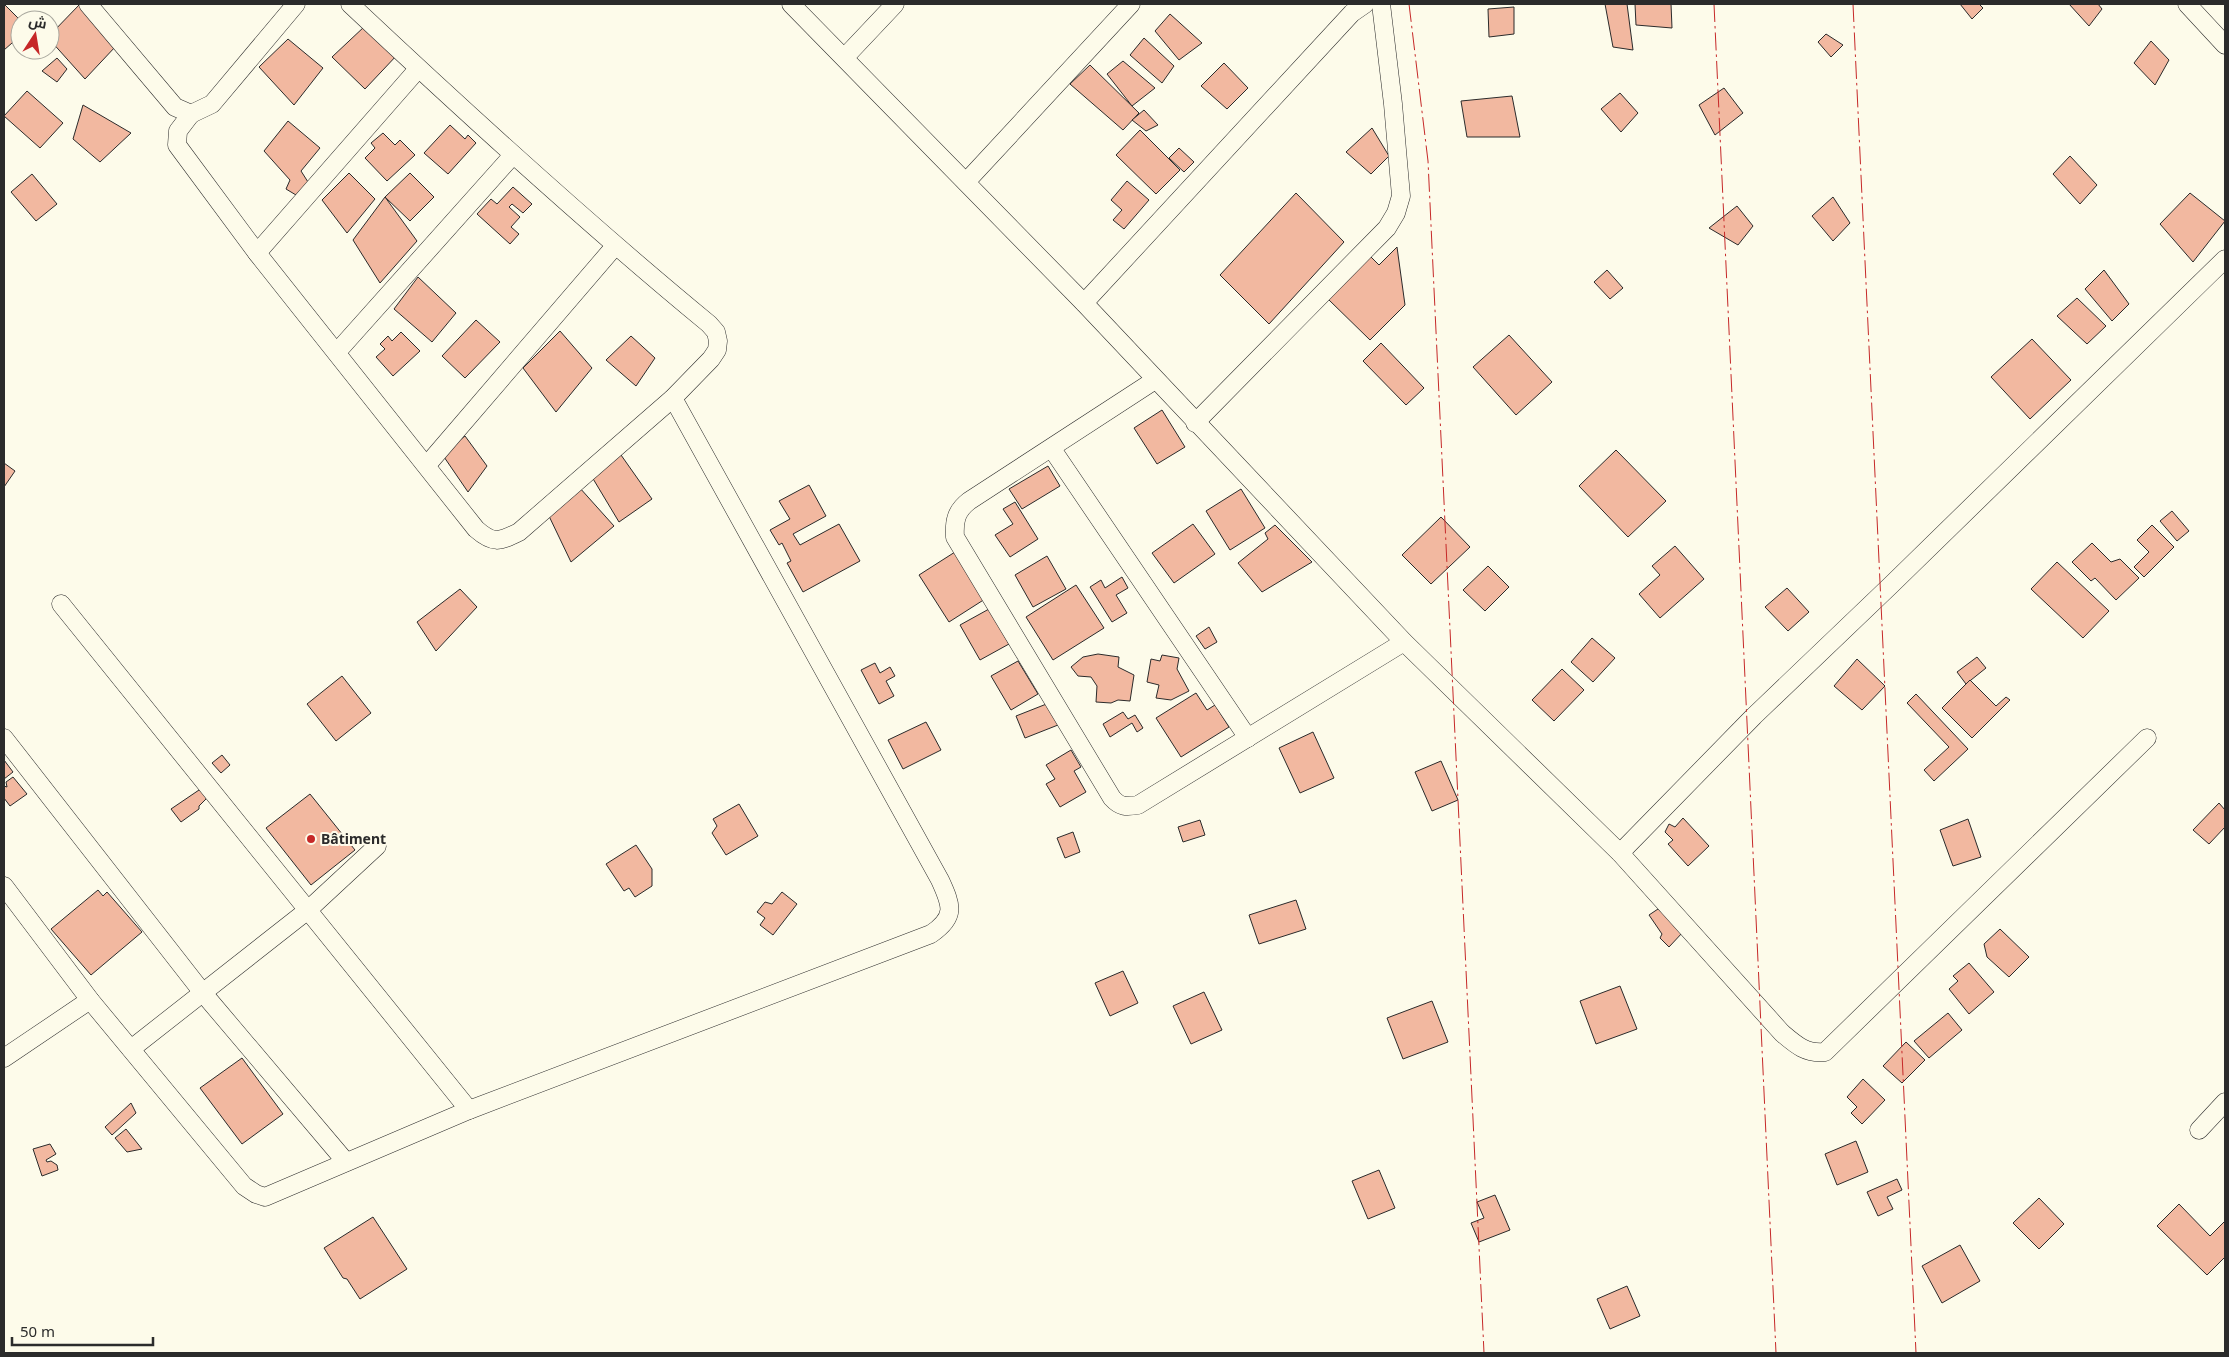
<svg xmlns="http://www.w3.org/2000/svg" width="2229" height="1357" font-family="'Noto Sans',Cairo,sans-serif">
<rect width="100%" height="100%" fill="#fdfbea"/>
<!-- building -->
<g fill="#f2b8a0" stroke="#2b2b2b">
<path d="M4,4L20,20V36L4,50Z"/>
<path d="M80,4L116,46L85,79L50,40V35Z"/>
<path d="M1605,4H1627L1633,50L1613,47Z"/>
<path d="M1635,4H1671L1672,28L1636,25Z"/>
<path d="M1960,4H1979L1983,8L1972,19Z"/>
<path d="M2069,4H2098L2102,9L2089,26Z"/>
<path d="M1514,7V34L1489,37L1488,9Z"/>
<path d="M1170,14L1202,43L1179,60L1155,31Z"/>
<path d="M365,26L398,54L365,89L332,57Z"/>
<path d="M1826,34L1843,45L1831,57L1818,42Z"/>
<path d="M1144,38L1174,66L1162,83L1130,55Z"/>
<path d="M288,39L323,68L294,105L259,67Z"/>
<path d="M2151,41L2169,60L2155,85L2134,63Z"/>
<path d="M57,58L67,69L57,82L42,71Z"/>
<path d="M1123,61L1155,88L1132,106L1107,74Z"/>
<path d="M1224,63L1248,88L1227,109L1201,86Z"/>
<path d="M1090,65L1139,113L1123,130L1070,84Z"/>
<path d="M1724,88L1743,113L1715,135L1699,105Z"/>
<path d="M27,91L63,123L40,148L4,116Z"/>
<path d="M1620,93L1638,113L1621,132L1601,109Z"/>
<path d="M1512,96L1520,137H1467L1461,101Z"/>
<path d="M83,105L131,133L100,162L73,139Z"/>
<path d="M1144,110L1158,125L1146,131L1132,120Z"/>
<path d="M288,121L320,148L301,171L308,182L296,195L286,189L290,180L264,151Z"/>
<path d="M450,125L465,139L468,135L476,143L448,174L424,153Z"/>
<path d="M1372,128L1389,156L1371,174L1346,152Z"/>
<path d="M1140,130L1180,170L1156,194L1116,155Z"/>
<path d="M383,133L395,145L400,140L415,155L387,181L365,158L375,148L371,143Z"/>
<path d="M1179,148L1194,162L1184,172L1169,158Z"/>
<path d="M2070,156L2097,185L2080,204L2053,174Z"/>
<path d="M349,173L375,199L347,233L322,200Z"/>
<path d="M410,173L434,197L410,221L385,197Z"/>
<path d="M32,174L57,204L36,221L11,192Z"/>
<path d="M1127,181L1149,200L1124,229L1113,220L1122,210L1111,200Z"/>
<path d="M513,187L532,204L523,213L512,204L509,207L520,217L511,227L519,234L510,244L477,214L491,199L497,204Z"/>
<path d="M1296,193L1344,242L1269,324L1220,275Z"/>
<path d="M2190,193L2225,221L2193,262L2160,224Z"/>
<path d="M385,197L417,241L380,283L353,240Z"/>
<path d="M1833,197L1850,223L1833,241L1812,216Z"/>
<path d="M1737,206L1753,226L1738,245L1709,228Z"/>
<path d="M1397,247L1405,305L1370,340L1328,299L1370,256L1379,265Z"/>
<path d="M1607,270L1623,288L1610,299L1594,282Z"/>
<path d="M2104,270L2129,304L2112,321L2085,289Z"/>
<path d="M418,277L456,313L432,342L394,309Z"/>
<path d="M2077,298L2106,326L2087,344L2057,316Z"/>
<path d="M476,320L500,342L465,378L442,356Z"/>
<path d="M560,331L592,368L556,412L523,368Z"/>
<path d="M401,332L420,351L393,376L376,357L385,349L380,344L388,336L392,341Z"/>
<path d="M1509,335L1552,382L1516,415L1473,367Z"/>
<path d="M631,336L655,358L636,386L606,360Z"/>
<path d="M2032,339L2071,380L2030,419L1991,377Z"/>
<path d="M1381,343L1424,388L1406,405L1363,361Z"/>
<path d="M1162,410L1185,447L1157,464L1134,428Z"/>
<path d="M465,436L487,466L468,492L442,454Z"/>
<path d="M1616,450L1666,501L1628,537L1579,486Z"/>
<path d="M621,455L652,499L619,522L589,472Z"/>
<path d="M4,463L15,471L4,487Z"/>
<path d="M1048,466L1060,486L1022,509L1009,489Z"/>
<path d="M809,485L826,516L793,534L800,545L839,524L860,561L803,592L787,563L791,561L782,543L779,545L770,530L790,519L779,501Z"/>
<path d="M579,487L614,526L571,562L548,514Z"/>
<path d="M1241,489L1265,528L1230,550L1206,511Z"/>
<path d="M1015,502L1038,539L1010,557L995,535L1013,524L1003,509Z"/>
<path d="M2172,511L2189,531L2177,541L2160,521Z"/>
<path d="M1441,517L1470,547L1431,584L1402,555Z"/>
<path d="M1193,524L1215,554L1174,583L1152,553Z"/>
<path d="M1275,525L1312,562L1262,592L1238,563L1268,539L1265,533Z"/>
<path d="M2152,525L2174,547L2144,577L2134,567L2149,552L2137,540Z"/>
<path d="M2092,543L2111,562L2120,559L2139,578L2116,600L2095,578L2091,581L2072,562Z"/>
<path d="M1675,546L1704,579L1660,618L1639,594L1660,575L1652,566Z"/>
<path d="M955,552L985,599L949,622L919,575Z"/>
<path d="M1047,556L1066,589L1033,607L1015,575Z"/>
<path d="M2057,562L2109,611L2083,638L2031,589Z"/>
<path d="M1488,566L1509,587L1485,611L1463,590Z"/>
<path d="M1122,577L1128,588L1116,595L1127,613L1112,622L1090,587L1101,580L1105,588Z"/>
<path d="M1076,585L1104,628L1053,660L1026,617Z"/>
<path d="M1787,588L1809,612L1788,631L1765,607Z"/>
<path d="M460,589L477,607L436,651L417,622Z"/>
<path d="M989,609L1009,644L980,660L960,625Z"/>
<path d="M1209,627L1217,642L1205,649L1196,636Z"/>
<path d="M1592,638L1615,658L1593,682L1571,662Z"/>
<path d="M1098,654L1119,657L1118,667L1134,675L1130,701L1118,700L1111,703L1096,702L1097,686L1091,677L1078,676L1071,667L1083,657Z"/>
<path d="M1162,655L1179,658L1177,669L1189,691L1171,700L1156,698L1159,685L1147,682L1151,659L1160,661Z"/>
<path d="M1977,657L1986,668L1966,684L1957,672Z"/>
<path d="M1857,659L1885,686L1862,710L1834,686Z"/>
<path d="M1018,661L1038,694L1011,710L991,676Z"/>
<path d="M875,663L880,673L890,667L895,676L886,681L894,696L879,704L861,670Z"/>
<path d="M1562,669L1584,690L1554,721L1532,700Z"/>
<path d="M342,676L371,713L336,741L307,704Z"/>
<path d="M1970,680L1996,706L2006,697L2010,700L1972,738L1942,708Z"/>
<path d="M1196,693L1207,710L1215,705L1229,727L1181,757L1156,718Z"/>
<path d="M1916,694L1968,749L1934,781L1924,770L1949,747L1907,703Z"/>
<path d="M1049,703L1058,725L1025,738L1016,716Z"/>
<path d="M1123,712L1128,719L1135,715L1143,728L1137,732L1132,723L1110,737L1103,724Z"/>
<path d="M926,722L941,750L903,769L888,740Z"/>
<path d="M1313,732L1334,778L1300,793L1279,748Z"/>
<path d="M1071,750L1081,767L1074,771L1086,792L1060,807L1046,784L1055,779L1046,765Z"/>
<path d="M222,755L230,765L221,773L212,763Z"/>
<path d="M4,760L13,772L4,779Z"/>
<path d="M1441,761L1458,800L1432,811L1415,772Z"/>
<path d="M13,777L27,794L10,806L4,798V786L7,787L6,782Z"/>
<path d="M199,790L207,795L206,799L199,806V809L181,822L171,809Z"/>
<path d="M310,794L355,850L311,885L266,828Z"/>
<path d="M2219,803L2225,810V827L2209,844L2193,830Z"/>
<path d="M739,804L758,836L726,855L712,833L717,826L713,819Z"/>
<path d="M1683,818L1709,846L1688,866L1668,844L1673,840L1665,832L1669,824L1675,827Z"/>
<path d="M1968,819L1981,857L1953,866L1940,830Z"/>
<path d="M1200,820L1205,835L1183,842L1178,827Z"/>
<path d="M1073,832L1080,852L1065,858L1057,838Z"/>
<path d="M636,845L652,869V886L635,897L629,888L624,891L606,864Z"/>
<path d="M98,890L103,896L107,892L142,932L91,975L51,929Z"/>
<path d="M782,892L797,904L773,935L760,925L765,918L757,912L765,902L772,904Z"/>
<path d="M1296,900L1306,929L1259,944L1249,915Z"/>
<path d="M1658,909L1683,932L1669,947L1660,938L1662,934L1649,915Z"/>
<path d="M2000,929L2029,957L2009,977L1987,957L1984,944Z"/>
<path d="M1969,963L1994,992L1969,1014L1949,989L1958,981L1953,976Z"/>
<path d="M1123,971L1138,1003L1110,1016L1095,983Z"/>
<path d="M1620,986L1637,1029L1596,1044L1580,1001Z"/>
<path d="M1204,992L1222,1030L1191,1044L1173,1006Z"/>
<path d="M1432,1001L1448,1042L1403,1059L1387,1018Z"/>
<path d="M1948,1013L1962,1030L1929,1058L1914,1041Z"/>
<path d="M1906,1042L1925,1060L1902,1083L1883,1066Z"/>
<path d="M242,1058L283,1114L242,1144L200,1088Z"/>
<path d="M1863,1079L1885,1100L1862,1124L1851,1113L1857,1107L1847,1097Z"/>
<path d="M131,1103L136,1113L112,1135L105,1127Z"/>
<path d="M126,1129L142,1149L127,1152L115,1138Z"/>
<path d="M1856,1141L1868,1172L1837,1185L1825,1154Z"/>
<path d="M50,1144L56,1154L46,1160L47,1162L51,1161L57,1165L58,1170L42,1176L33,1149Z"/>
<path d="M1379,1170L1395,1208L1368,1219L1352,1181Z"/>
<path d="M1897,1179L1902,1190L1887,1197L1893,1209L1878,1216L1867,1192Z"/>
<path d="M1495,1195L1510,1230L1479,1242L1471,1223L1484,1218L1477,1202Z"/>
<path d="M2039,1198L2064,1224L2039,1249L2013,1223Z"/>
<path d="M2179,1204L2210,1236L2225,1221V1257L2207,1275L2157,1226Z"/>
<path d="M373,1217L407,1269L360,1299L347,1279L343,1278L324,1248Z"/>
<path d="M1960,1245L1980,1281L1942,1303L1922,1266Z"/>
<path d="M1627,1286L1640,1316L1610,1329L1597,1299Z"/>
</g>
<g fill="none" stroke-linecap="round" stroke-linejoin="round">
<defs>
<g id="street">
<path d="M88,4L175,107L191,114L212,104L296,4"/>
<path d="M791,4L1084,303L1404,642L1620,853L1782,1033C1796,1045 1806,1054 1825,1052L2147,738"/>
<path d="M2187,4L2225,45"/>
<path d="M845,57L895,4"/>
<path d="M191,114L178,131L177,145L257,253L476,529C493,544 499,542 519,532L673,398L711,359L717,350L718,341L716,332L709,324C585,222 467,114 350,4"/>
<path d="M966,182L1131,4"/>
<path d="M257,253L418,69"/>
<path d="M1084,303L1352,13L1365,4"/>
<path d="M337,352L513,155"/>
<path d="M1155,380L969,501C956,511 954,521 955,537L1112,798C1120,807 1126,807 1138,805L1404,642"/>
<path d="M1195,423L1387,228L1396,213L1401,196L1393,104L1381,4"/>
<path d="M1052,449L1248,738"/>
<path d="M427,465L615,246"/>
<path d="M61,604L469,1110"/>
<path d="M4,738L203,993L346,1162"/>
<path d="M1620,853L1754,716L1891,585L2225,259"/>
<path d="M4,886L90,1000L244,1186L256,1194L265,1197L469,1110L931,934C956,917 952,906 940,880L673,398"/>
<path d="M131,1049L308,910L377,846"/>
<path d="M4,1058L90,1000"/>
<path d="M2199,1130L2225,1102"/>
</g>
</defs>
<!-- street casing -->
<use href="#street" stroke="#2b2b2b" stroke-width="19"/>
<!-- street -->
<use href="#street" stroke="#fdfbea" stroke-width="18"/>
<!-- power -->
<g stroke="#c62828" stroke-width="1" stroke-dasharray="18 4 2.5 4" stroke-linecap="butt">
<path d="M1409,4L1428,161L1484,1353"/>
<path d="M1714,4L1776,1353"/>
<path d="M1853,4L1916,1353"/>
</g>
</g>
<!-- markers -->
<circle fill="#c62828" stroke="#fdfbea" stroke-width="2" cx="311" cy="839" r="5"/>
<g text-anchor="middle" stroke-width="4" stroke-linejoin="round" paint-order="stroke">
<!-- poi labels -->
<g font-size="14" font-weight="bold" fill="#2b2b2b" stroke="#fdfbea" text-anchor="start">
<text x="321" y="844">Bâtiment</text>
</g>
</g>
<!-- border -->
<rect width="2229" height="1357" fill="none" stroke="#2b2b2b" stroke-width="10"/>
<!-- north arrow -->
<g transform="translate(35 35) rotate(12)"><circle r="24" fill="#fdfbea" stroke="#a9a89e"/>
<path d="M0-4L9 19L0 12L-9 19Z" fill="#c62828"/>
<text y="-8" font-size="14" font-weight="bold" text-anchor="middle" fill="#2b2b2b">ش</text>
</g>
<!-- scale -->
<path d="M12 1337v8h141v-8" fill="none" stroke="#2b2b2b" stroke-width="2.5"/>
<text x="20" y="1337" font-size="15" fill="#2b2b2b" stroke="#fdfbea" stroke-width="4" paint-order="stroke">50 m</text>
</svg>
